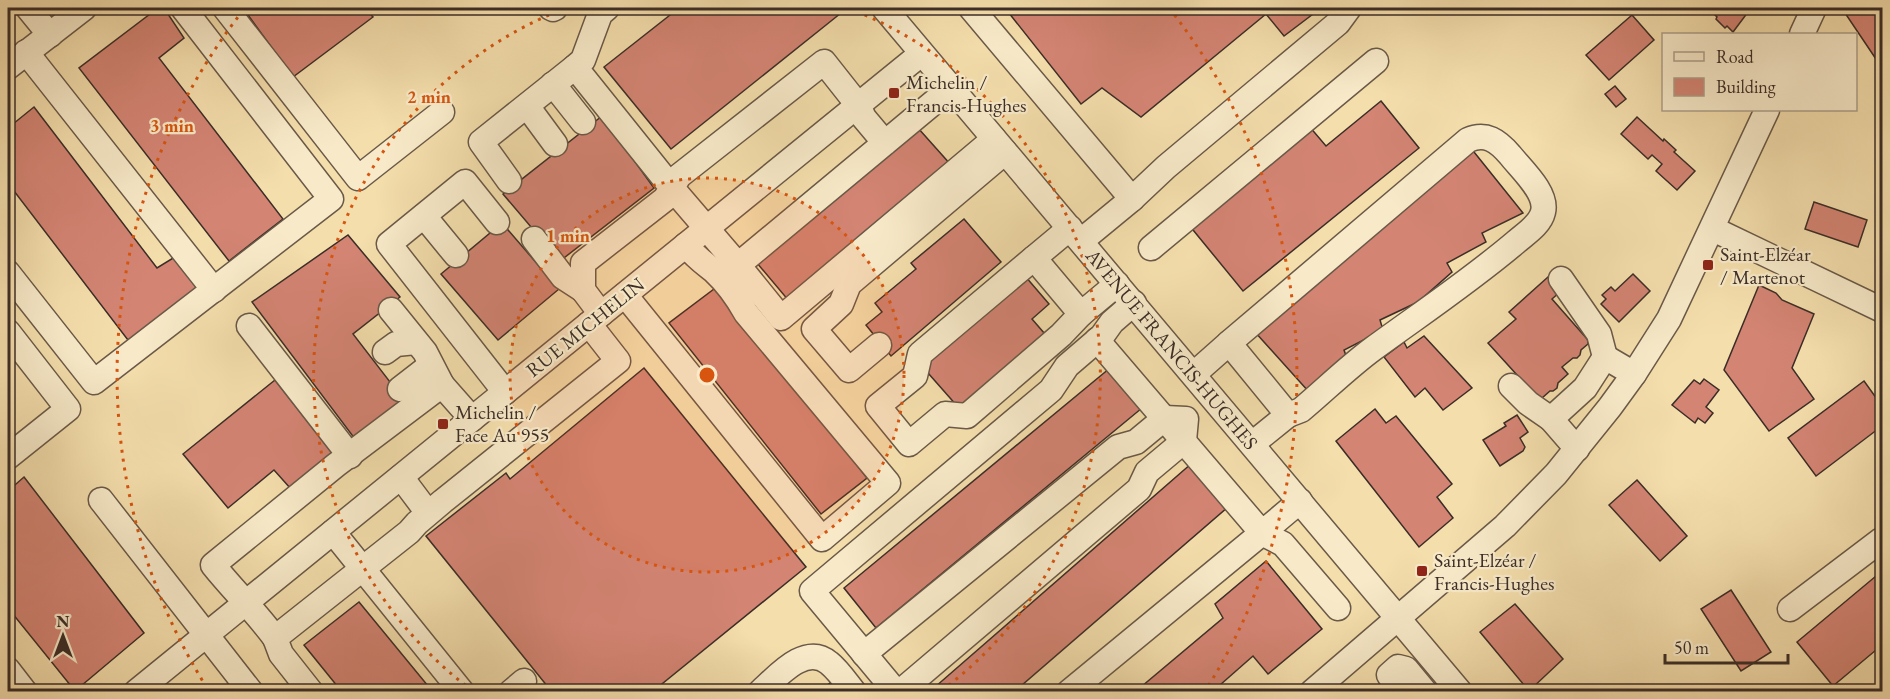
<svg xmlns="http://www.w3.org/2000/svg" width="1890" height="699" font-family="'EB Garamond',serif">
<rect width="100%" height="100%" fill="#f4deac"/>
<filter id="stains"><feTurbulence type="fractalNoise" baseFrequency=".00333" numOctaves="4"/><feColorMatrix values="0 0 0 0 .2 0 0 0 0 .09 0 0 0 0 .02 0 0 0 .5 -.17"/></filter>
<radialGradient id="worn" r=".72"><stop offset=".6" stop-color="#630" stop-opacity="0"/><stop offset="1" stop-color="#630" stop-opacity=".3"/></radialGradient>
<!-- building -->
<g fill="#d38473" stroke="#3b2d27" stroke-width="1.5">
<path d="M158,8H164L184,38L159,58L283,219L229,261L79,68Z"/>
<path d="M243,8H365L373,17L293,77Z"/>
<path d="M679,8H836L841,13L671,149L604,67Z"/>
<path d="M1005,8H1321L1284,36L1266,14L1141,117L1102,88L1081,104Z"/>
<path d="M1714,8H1751L1733,32L1727,26L1725,28L1716,19L1717,17L1711,11Z"/>
<path d="M1847,8H1882V68L1843,10Z"/>
<path d="M1632,15L1654,40L1609,80L1586,55Z"/>
<path d="M1615,86L1626,99L1616,107L1605,94Z"/>
<path d="M1381,101L1419,148L1243,291L1189,225L1309,126L1326,146Z"/>
<path d="M34,107L157,268L178,255L204,289L131,344L11,187L8,189V128Z"/>
<path d="M602,116L654,188L560,261L503,194Z"/>
<path d="M1637,117L1663,141L1664,139L1676,150L1674,152L1695,171L1677,190L1656,171L1662,164L1652,155L1648,159L1621,134Z"/>
<path d="M918,128L951,165L789,301L757,263Z"/>
<path d="M1470,147L1523,213L1482,233L1486,242L1447,263L1452,272L1418,302L1380,320L1383,330L1344,350L1348,361L1309,392L1255,332Z"/>
<path d="M1814,202L1867,220L1858,247L1805,229Z"/>
<path d="M964,219L1001,262L891,356L866,325L882,312L875,303L916,269L911,263Z"/>
<path d="M502,223L559,289L498,340L441,274Z"/>
<path d="M348,235L400,297L353,334L407,404L358,443L252,302Z"/>
<path d="M1633,274L1650,291L1619,322L1601,304L1606,299L1602,295L1611,287L1615,291Z"/>
<path d="M1025,276L1049,304L1032,319L1051,341L965,415L921,365Z"/>
<path d="M1548,277L1561,291L1552,299L1588,340V344L1581,350L1580,355L1577,358H1573L1562,367L1568,374L1558,383L1557,388L1553,391H1550L1542,398H1538L1488,343L1516,319L1509,312Z"/>
<path d="M1759,285L1776,293L1782,300L1814,314L1792,368L1814,399L1769,431L1724,370Z"/>
<path d="M718,286L867,478L821,514L669,323Z"/>
<path d="M1424,336L1472,388L1443,410L1425,388L1415,397L1384,357L1404,342L1407,348Z"/>
<path d="M644,368L806,567L652,692H552L426,536L506,473L510,479Z"/>
<path d="M1110,368L1142,408L876,628L844,588Z"/>
<path d="M1704,379L1719,390L1706,407L1713,413L1705,423L1698,418L1695,423L1672,405L1694,380L1700,384Z"/>
<path d="M275,380L334,455L291,489L274,470L228,508L183,454Z"/>
<path d="M1864,381L1882,406V426L1816,476L1788,438Z"/>
<path d="M1375,409L1386,423L1396,416L1452,484L1437,497L1453,518L1419,547L1336,441Z"/>
<path d="M1517,415L1528,432L1520,438L1525,447L1523,451L1500,466L1483,440L1506,426L1504,423Z"/>
<path d="M1192,463L1228,507L1014,692H939L935,687Z"/>
<path d="M24,477L144,633L75,691L8,608V491Z"/>
<path d="M1637,480L1687,536L1660,561L1609,505Z"/>
<path d="M1266,561L1322,629L1268,674L1253,656L1212,692H1135L1223,618L1215,604Z"/>
<path d="M1882,571V645L1833,686L1797,642Z"/>
<path d="M1731,590L1771,652L1741,671L1701,609Z"/>
<path d="M359,602L433,692H342L304,645Z"/>
<path d="M1515,604L1563,659L1529,691L1480,632Z"/>
<path d="M839,677L851,692H817Z"/>
</g>
<g fill="none" stroke-linecap="round" stroke-linejoin="round">
<defs>
<g id="minor">
<path d="M28,8L50,35"/>
<path d="M225,8L358,178L442,112"/>
<path d="M551,8L553,9L555,8"/>
<path d="M884,8L1460,692"/>
<path d="M971,8L1132,199L1081,241"/>
<path d="M1802,34L1814,8"/>
<path d="M26,52L214,290"/>
<path d="M8,67L84,8"/>
<path d="M575,67L583,60L600,14L607,8"/>
<path d="M553,84L583,122"/>
<path d="M527,106L555,144"/>
<path d="M885,143L864,118L858,105L824,62L679,176L672,188L738,265L951,88"/>
<path d="M509,181L481,142L575,67L672,188L665,199L583,263V290L601,314"/>
<path d="M1132,199L1166,167L1338,23L1349,8"/>
<path d="M424,216L456,255"/>
<path d="M497,222L465,182L389,244L505,392"/>
<path d="M1070,228L1034,258L1081,314L1117,284"/>
<path d="M1713,229L1882,310"/>
<path d="M534,239L563,277L583,290"/>
<path d="M1151,248L1376,61"/>
<path d="M1034,258L920,354L915,376L878,406L909,444L945,414L967,416L1061,335L1081,314"/>
<path d="M738,265L781,318L994,139"/>
<path d="M8,273L94,382L331,199L183,8"/>
<path d="M1561,279L1599,334L1605,357"/>
<path d="M625,295L822,539L888,483L746,313C737,297 727,283 714,271C704,263 694,256 686,245"/>
<path d="M391,310L425,352L442,385"/>
<path d="M249,326L350,456"/>
<path d="M8,332L68,409L8,457"/>
<path d="M1097,340L1262,533L1300,501"/>
<path d="M1229,343L1468,140C1486,132 1498,141 1510,155C1521,169 1548,193 1543,212C1540,225 1525,234 1516,242C1470,281 1422,313 1374,348C1348,367 1325,390 1301,410L1288,415"/>
<path d="M879,345L849,370L814,329L841,304L849,284L1005,152"/>
<path d="M385,352L396,344L416,342"/>
<path d="M1194,374L1229,343L1288,415L1252,444"/>
<path d="M1511,386L1528,403L1551,419"/>
<path d="M400,389L431,365"/>
<path d="M1577,449L1551,419L1585,388L1605,357L1634,374"/>
<path d="M401,477L428,513"/>
<path d="M101,500L251,692"/>
<path d="M333,532L462,692"/>
<path d="M1790,609L1881,540L1882,542"/>
<path d="M275,638C256,612 233,590 213,565L336,465L442,385L472,419"/>
<path d="M864,654L1118,447L1136,442L1165,418L1186,419L1184,441L1147,472L1139,489L900,692"/>
<path d="M8,670L25,692"/>
<path d="M136,692L921,54"/>
<path d="M311,692L281,654L275,638L409,532L417,523L443,501L618,361L589,324"/>
<path d="M511,692L524,681"/>
<path d="M760,692C777,677 805,643 829,663C838,670 846,682 854,692"/>
<path d="M896,692L812,591L1051,390L1067,366L1102,336L1112,322L1134,303"/>
<path d="M1069,692L1262,533L1283,544L1338,608"/>
<path d="M1312,692L1505,526L1556,474L1610,407L1634,374L1669,319L1767,110"/>
<path d="M1402,692L1389,675L1398,667L1406,669L1425,692"/>
</g>
</defs>
<!-- minor casing -->
<use href="#minor" stroke="#695948" stroke-width="27"/>
<!-- minor -->
<use href="#minor" stroke="#f8eac9" stroke-width="24"/>
</g>
<!-- distance rings -->
<circle cx="707" cy="375" r="197" fill="#d7550f" fill-opacity=".12"/>
<g fill="none" stroke="#d7550f" stroke-width="3" stroke-dasharray="3 6">
<circle cx="707" cy="375" r="197"/>
<path d="M473 691A393 393 0 0 1 566 8M848 8A393 393 0 0 1 941 691"/>
<path d="M207 688A590 590 0 0 1 245 8M1169 8A590 590 0 0 1 1207 688"/>
</g>
<!-- markers -->
<g fill="#8f2418" stroke="#f8eac9" stroke-width="2">
<rect x="888" y="87" width="12" height="12" rx="3"/>
<rect x="1702" y="259" width="12" height="12" rx="3"/>
<rect x="437" y="418" width="12" height="12" rx="3"/>
<rect x="1416" y="565" width="12" height="12" rx="3"/>
</g>
<g text-anchor="middle" stroke-width="4.5" stroke-linejoin="round" paint-order="stroke">
<!-- poi labels -->
<g font-size="20" fill="#3b2d27" stroke="#f8eac9" text-anchor="start">
<text x="906" y="89">Michelin /<tspan x="906" dy="23">Francis-Hughes</tspan></text>
<text x="1720" y="261">Saint-Elzéar<tspan x="1720" dy="23">/ Martenot</tspan></text>
<text x="455" y="419">Michelin /<tspan x="455" dy="23">Face Au 955</tspan></text>
<text x="1434" y="567">Saint-Elzéar /<tspan x="1434" dy="23">Francis-Hughes</tspan></text>
</g>
<!-- street labels -->
<g font-size="20" fill="#3b2d27" stroke="#f8eac9">
<text transform="translate(585 327) rotate(-39)" y="7">RUE MICHELIN</text>
<text transform="translate(1172 349) rotate(50)" y="7">AVENUE FRANCIS-HUGHES</text>
</g>
</g>
<circle cx="707" cy="375" r="9" fill="#d7550f" stroke="#f8eac9" stroke-width="3"/>
<g font-size="18" text-anchor="middle" font-weight="bold" fill="#d7550f" stroke="#f8eac9" stroke-width="4.5" stroke-linejoin="round" paint-order="stroke">
<text x="429" y="103">2 min</text>
<text x="172" y="132">3 min</text>
<text x="568" y="242">1 min</text>
</g>
<!-- margin -->
<rect width="1890" height="699" fill="none" stroke="#f4deac" stroke-width="30"/>
<rect x="9" y="9" width="1872" height="681" fill="none" stroke="#3b2d27" stroke-width="3"/>
<rect x="15" y="15" width="1860" height="669" fill="none" stroke="#3b2d27" stroke-width="1.5"/>
<!-- legend -->
<rect x="1662" y="33" width="195" height="78" fill="#f8eac9" stroke="#ac9e88" stroke-width="1.5"/>
<rect x="1674" y="52" width="30" height="9" fill="#f8eac9" stroke="#ac9e88" stroke-width="1.5"/>
<text x="1716" y="63" font-size="18" fill="#3b2d27">Road</text>
<rect x="1674" y="78" width="30" height="18" fill="#d38473" stroke="#ac9e88" stroke-width="1.5"/>
<text x="1716" y="93" font-size="18" fill="#3b2d27">Building</text>
<!-- north arrow -->
<g transform="translate(63 636)" stroke="#f8eac9" stroke-width="4.5" paint-order="stroke">
<path d="M0-4.5L10 22L0 15L-10 22Z" fill="#3b2d27"/>
<text y="-9" font-size="16" font-weight="bold" text-anchor="middle" fill="#3b2d27">N</text>
</g>
<!-- scale -->
<path d="M1665 654v9h123v-9" fill="none" stroke="#3b2d27" stroke-width="3"/>
<text x="1674" y="654" font-size="18" fill="#3b2d27" stroke="#f8eac9" stroke-width="4.5" paint-order="stroke">50 m</text>
<rect width="100%" height="100%" filter="url(#stains)"/>
<rect width="100%" height="100%" fill="url(#worn)"/>
</svg>
